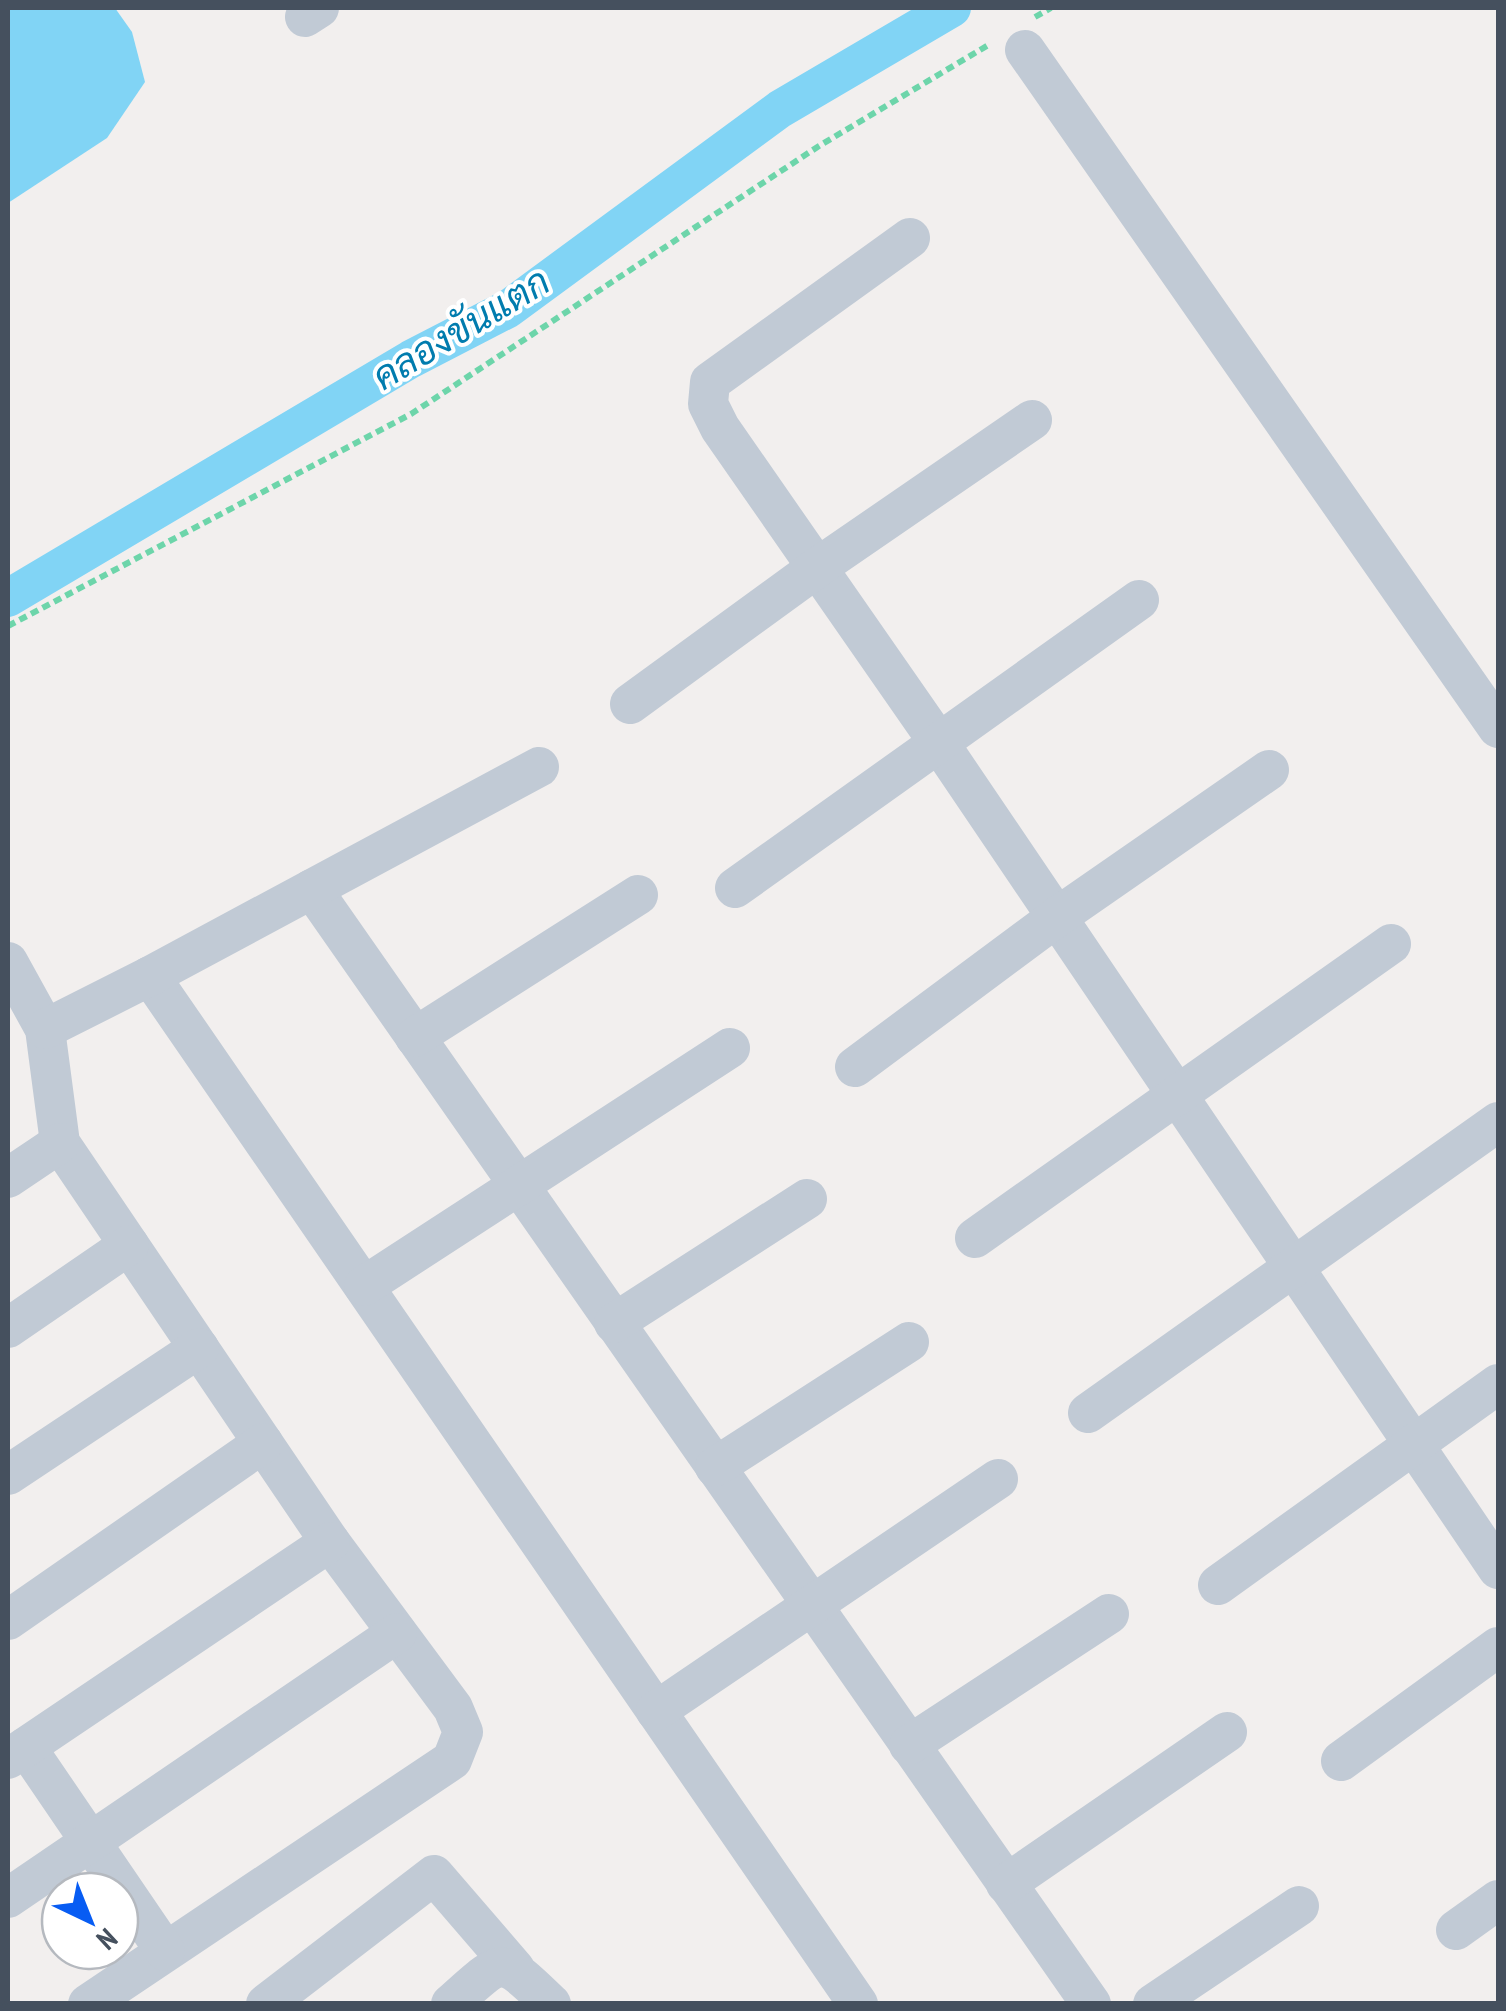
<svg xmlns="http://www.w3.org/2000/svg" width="1506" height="2011" font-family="'PT Sans Narrow',Sarabun,sans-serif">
<rect width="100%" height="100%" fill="#f2efee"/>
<!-- water -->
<path fill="#81d4f5" d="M8,8H115L132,32L145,82L107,138L8,203Z"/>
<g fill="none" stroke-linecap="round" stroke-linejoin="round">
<!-- canal -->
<path stroke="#81d4f5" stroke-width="38" d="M8,598L411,359L508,309L780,109L952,8"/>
<!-- path -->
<g stroke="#6dd5aa" stroke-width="6" stroke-dasharray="8 5" stroke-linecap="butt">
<path d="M1035,17L1051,8"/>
<path d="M8,626L411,414L819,146L990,44"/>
</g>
<!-- street -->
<g stroke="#c1cad5" stroke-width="40">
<path d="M305,17L319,8"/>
<path d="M1025,50L1498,728"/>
<path d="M910,238L710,382L708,404L720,428L939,743L1498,1569"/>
<path d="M630,704L818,567L1032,420"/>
<path d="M735,888L1139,600"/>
<path d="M312,889L1091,2004"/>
<path d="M8,962L45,1029L60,1143L330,1542L453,1708L463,1732L452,1760L88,2004"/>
<path d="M150,976L858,2004"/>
<path d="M45,1029L150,976L539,767"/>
<path d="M415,1037L638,895"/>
<path d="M855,1067L1057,917L1269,770"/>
<path d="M8,1178L60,1143"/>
<path d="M975,1238L1391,944"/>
<path d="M364,1286L730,1048"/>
<path d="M614,1323L807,1199"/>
<path d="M8,1328L129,1245"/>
<path d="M1088,1413L1498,1122"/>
<path d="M715,1467L909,1342"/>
<path d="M8,1475L199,1348"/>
<path d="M1218,1585L1498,1384"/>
<path d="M8,1620L263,1443"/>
<path d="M656,1711L998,1479"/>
<path d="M909,1745L1109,1614"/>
<path d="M26,1747L165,1951"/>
<path d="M8,1759L330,1542"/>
<path d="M1341,1761L1498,1647"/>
<path d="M1006,1884L1227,1732"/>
<path d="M8,1898L397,1633"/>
<path d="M1456,1930L1498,1900"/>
<path d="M266,2004L434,1875L515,1969"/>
<path d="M451,2004C504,1957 499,1954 551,2004"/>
<path d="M1153,2004L1299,1906"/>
</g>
</g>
<g text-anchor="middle" stroke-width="8" stroke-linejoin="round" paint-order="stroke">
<!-- water labels -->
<g font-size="38" font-style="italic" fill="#017cae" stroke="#fff">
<text transform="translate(461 329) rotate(-31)" y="13">คลองขันแตก</text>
</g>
</g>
<!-- border -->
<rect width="1506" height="2011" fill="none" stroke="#45505e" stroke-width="20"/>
<!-- north arrow -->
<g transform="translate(90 1921) rotate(137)"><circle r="48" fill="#ffffff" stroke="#b5b9bf" stroke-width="2.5"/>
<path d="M0-8L18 38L0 25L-18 38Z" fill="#075cf3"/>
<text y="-15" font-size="28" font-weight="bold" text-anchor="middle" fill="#45505e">N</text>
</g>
</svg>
